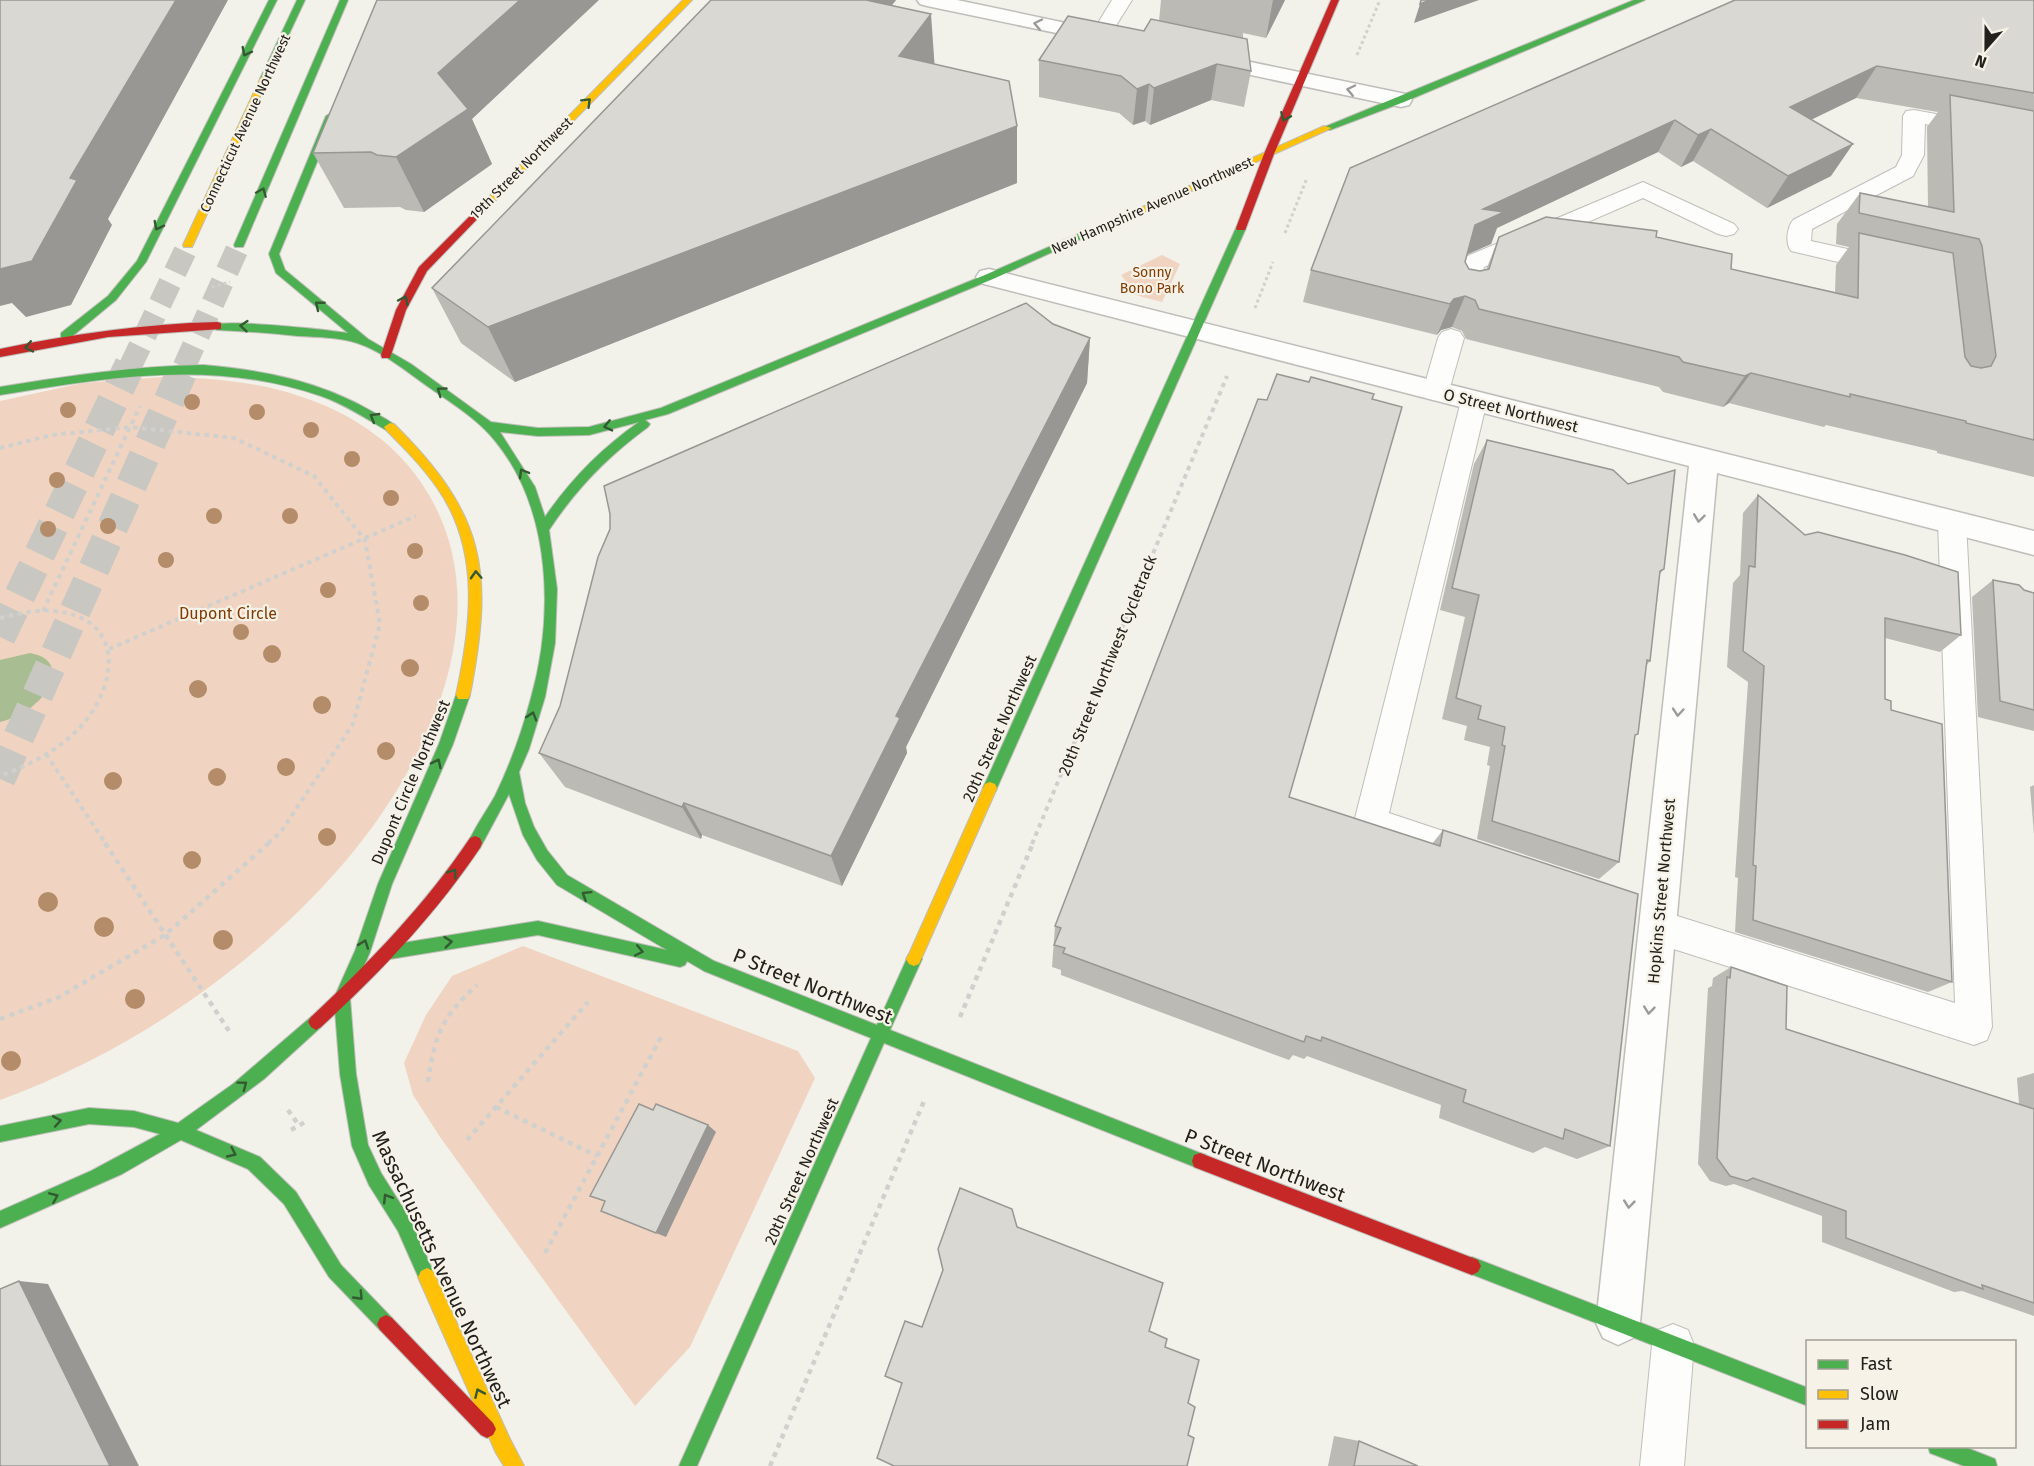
<svg xmlns="http://www.w3.org/2000/svg" width="2034" height="1466" font-family="'Fira Sans',sans-serif">
<rect width="100%" height="100%" fill="#f2f1ea"/>
<!-- green -->
<g fill="#f0d4c1">
<path d="M1162,255L1180,264L1162,302L1120,291L1125,280L1121,275Z"/>
<path d="M162,377C209,378 256,381 302,397C348,412 392,440 420,481C506,604 429,764 343,864C252,969 131,1052 0,1100V401L83,383Z"/>
<path d="M523,946L798,1051L815,1078L690,1347L635,1406L440,1137L413,1095L404,1063L426,1015L452,976Z"/>
</g>
<!-- water -->
<path fill="#a9bd92" d="M30,653C64,659 55,688 34,705C24,714 12,719 0,722V660Z"/>
<g fill="none" stroke-linecap="round" stroke-linejoin="round">
<!-- primary-tunnel-far1 -->
<g stroke="#c9c7c1" stroke-width="23" stroke-dasharray="23 12" stroke-linecap="butt">
<path d="M130,367L188,245"/>
<path d="M184,367L239,245"/>
</g>
<!-- primary-tunnel -->
<g stroke="#c9c7c1" stroke-width="31" stroke-dasharray="31 15" stroke-linecap="butt">
<path d="M0,637L130,365"/>
<path d="M0,779L185,365"/>
</g>
<defs>
<g id="lane">
<path d="M1112,0H1132L1107,40H1093L1090,36Z"/>
<path d="M1914,110L2034,132V146L1925,124L1924,155L1913,176L1812,229L1811,241L1893,259L1897,265L1893,271L1885,273L1791,251C1785,243 1787,228 1793,220L1896,167L1902,155L1903,116L1906,111Z"/>
<path d="M1643,182L1734,224L1738,229L1734,234L1726,236L1718,234L1643,198L1484,267L1475,298L1466,300L1457,298L1454,292L1465,257Z"/>
<path d="M1451,329L1460,332L1464,338L1449,391L1445,398L1436,400L1427,398L1423,391L1438,338L1442,332Z"/>
<path d="M1474,392L1483,394L1487,401L1389,813L1485,845L1490,856L1485,867L1473,871L1358,833L1354,822L1461,401L1465,394Z"/>
<path d="M1952,511L1962,514L1966,522L1992,1027L1987,1040L1974,1045L1658,944L1646,939L1641,927L1646,915L1658,910L1955,1003L1938,522L1942,514Z"/>
<path d="M1673,1324L1688,1330L1694,1345L1684,1466H1640L1652,1345L1658,1330Z"/>
</g>
<g id="street">
<path d="M917,0H957L1104,31L1111,33L1115,37L1111,41L1104,43L927,6L920,4Z"/>
<path d="M1207,53L1401,93L1409,95L1412,100L1409,105L1401,107L1199,64L1196,59L1199,54Z"/>
<path d="M989,269L2034,531V555L1717,473L1640,1323L1633,1338L1618,1345L1603,1338L1596,1323L1689,466L980,283L976,277L980,271Z"/>
</g>
<g id="fast">
<path d="M269,0H277L146,262L116,300L69,339H61V333L108,296L137,261Z"/>
<path d="M297,0H305L268,79L261,81L260,79Z"/>
<path d="M340,0H348L244,245L243,247H235L234,245Z"/>
<path d="M1634,0H1645L1404,102L1330,130L1322,128Z"/>
<path d="M331,113L336,116L279,254L285,270L368,339L411,364L491,422L538,428L589,427L661,408L985,275L1083,232H1091L1092,234L993,279L668,414L645,420L650,424L648,427C608,456 576,489 549,530L557,589L555,643L545,697L529,749L519,772L525,803L534,827L547,850L567,875L714,961L877,1025L909,954L914,952L919,954L922,959L890,1030L1200,1153L1206,1155L1208,1161L1206,1167L1200,1169L884,1043L697,1466H679L871,1038L704,971L687,961L685,965L680,967L538,935L390,959L385,957L382,952L385,947L390,945L538,921L667,950L557,885L537,860L523,835L509,794L480,848L475,850L470,848L468,843C475,827 486,812 495,796C510,765 522,732 531,698C554,617 552,511 496,442C479,420 453,404 430,388C407,372 384,352 357,343C338,337 318,337 298,336C271,333 244,331 217,330L212,326C220,318 330,330 348,333L276,273L269,254L326,116ZM639,422C602,448 571,479 545,517L535,487L500,432L538,436L589,435Z"/>
<path d="M1241,225L1246,228L997,788L995,792L990,794L985,792L983,788L1236,228Z"/>
<path d="M203,365C263,370 320,381 373,412C380,416 390,420 396,427L390,431L386,430C365,418 344,404 321,396C215,359 108,377 0,395V387C68,376 134,366 203,365Z"/>
<path d="M463,689L468,691L470,695L453,744L392,884L370,952L350,998L356,1074L368,1145L381,1173L410,1219L433,1271L436,1277L433,1283L427,1286L421,1283L398,1231L369,1185L352,1146L340,1074L334,998L355,951L378,884L439,744L456,695L458,691Z"/>
<path d="M316,1014L321,1017L324,1022L321,1027L264,1079L196,1130L260,1157L296,1192L341,1265L392,1318L395,1324L392,1330L386,1333L380,1330L329,1277L284,1204L248,1169L181,1140L122,1174L0,1228V1211L91,1171L160,1134L134,1127L89,1124L0,1142V1126L89,1108L134,1111L178,1123L233,1084L311,1017Z"/>
<path d="M1472,1257L1808,1388V1406L1466,1272L1463,1266L1466,1260Z"/>
<path d="M1928,1446H1962L1995,1459L1997,1466H1964L1930,1453Z"/>
</g>
<g id="slow">
<path d="M683,0H692L481,215H475V211Z"/>
<path d="M261,77L268,79L193,245L192,247H184L183,245Z"/>
<path d="M1324,126L1332,128L1091,236H1083L1082,234Z"/>
<path d="M390,423L394,424C486,515 494,571 470,695L468,699H458L456,695C471,626 481,551 438,489C423,467 405,449 386,430L384,427Z"/>
<path d="M990,782L995,784L997,788L919,964L914,966L909,964L906,959L909,954L985,784Z"/>
<path d="M427,1268L433,1271L510,1439L524,1466H504L496,1453L418,1277L421,1271Z"/>
</g>
<g id="jam">
<path d="M1331,0H1339L1274,154L1246,228L1245,230H1237L1236,228L1264,154Z"/>
<path d="M478,210L481,211V215L427,271L406,310L390,358H382L381,355L396,310L419,267L475,211Z"/>
<path d="M217,322L221,323V329L108,337L0,357V349C72,334 143,324 217,322Z"/>
<path d="M475,836L480,838L482,843L480,848C435,915 381,972 321,1027L316,1030L311,1027L308,1022L311,1017C370,962 425,905 470,838Z"/>
<path d="M1200,1153L1478,1260L1481,1266L1478,1272L1472,1275L1194,1167L1192,1161L1194,1155Z"/>
<path d="M386,1315L392,1318L493,1423L496,1429L493,1435L487,1438L481,1435L380,1330L377,1324L380,1318Z"/>
</g>
</defs>
<!-- lane casing -->
<use href="#lane" stroke="#bfbeba" stroke-width="2"/>
<!-- street casing -->
<use href="#street" stroke="#bfbeba" stroke-width="3"/>
<!-- fast casing -->
<use href="#fast" stroke="#bfbeba" stroke-width="2"/>
<!-- slow casing -->
<use href="#slow" stroke="#bfbeba" stroke-width="2"/>
<!-- jam casing -->
<use href="#jam" stroke="#bfbeba" stroke-width="2"/>
<!-- path-far2 -->
<g stroke="#d0d0ce" stroke-width="3" stroke-dasharray="3 3" stroke-linecap="butt">
<path d="M1357,55L1380,0"/>
<path d="M1285,233L1307,178"/>
<path d="M212,287L230,282"/>
<path d="M1255,308L1273,262"/>
</g>
<!-- path-far1 -->
<g stroke="#d0d0ce" stroke-width="4" stroke-dasharray="4.5 4.5" stroke-linecap="butt">
<path d="M0,448L52,435L131,427L234,438L314,476L365,540L380,624L353,724L280,833L267,844"/>
<path d="M43,611L140,406"/>
<path d="M0,618C18,614 36,609 54,611C120,617 120,676 87,719C65,747 33,764 0,776"/>
<path d="M109,649L416,516"/>
<path d="M46,754L106,844"/>
<path d="M1032,844L1227,376"/>
</g>
<!-- path -->
<g stroke="#d0d0ce" stroke-width="4.5" stroke-dasharray="5 5" stroke-linecap="butt">
<path d="M105,843L231,1034"/>
<path d="M960,1017L1033,843"/>
<path d="M0,1019L59,997L165,935L269,843"/>
<path d="M428,1082C435,1034 441,1018 477,985"/>
<path d="M496,1107L597,1156"/>
<path d="M288,1110L298,1124"/>
<path d="M291,1130L307,1121"/>
<path d="M467,1140L588,1002"/>
<path d="M545,1253L661,1037"/>
<path d="M770,1466L924,1101"/>
</g>
<!-- lane -->
<use href="#lane" fill="#fdfdfc" fill-rule="evenodd"/>
<!-- street -->
<use href="#street" fill="#fdfdfc" fill-rule="evenodd"/>
<!-- fast -->
<use href="#fast" fill="#4caf50" fill-rule="evenodd"/>
<!-- slow -->
<use href="#slow" fill="#ffc107" fill-rule="evenodd"/>
<!-- jam -->
<use href="#jam" fill="#c62828" fill-rule="evenodd"/>
</g>
<!-- trees -->
<g fill="#b48c69">
<circle cx="192" cy="402" r="8"/>
<circle cx="68" cy="410" r="8"/>
<circle cx="257" cy="412" r="8"/>
<circle cx="311" cy="430" r="8"/>
<circle cx="352" cy="459" r="8"/>
<circle cx="57" cy="480" r="8"/>
<circle cx="391" cy="498" r="8"/>
<circle cx="214" cy="516" r="8"/>
<circle cx="290" cy="516" r="8"/>
<circle cx="108" cy="526" r="8"/>
<circle cx="48" cy="529" r="8"/>
<circle cx="415" cy="551" r="8"/>
<circle cx="166" cy="560" r="8"/>
<circle cx="328" cy="590" r="8"/>
<circle cx="421" cy="603" r="8"/>
<circle cx="241" cy="632" r="8"/>
<circle cx="272" cy="654" r="9"/>
<circle cx="410" cy="668" r="9"/>
<circle cx="198" cy="689" r="9"/>
<circle cx="322" cy="705" r="9"/>
<circle cx="386" cy="751" r="9"/>
<circle cx="286" cy="767" r="9"/>
<circle cx="217" cy="777" r="9"/>
<circle cx="113" cy="781" r="9"/>
<circle cx="327" cy="837" r="9"/>
<circle cx="192" cy="860" r="9"/>
<circle cx="48" cy="902" r="10"/>
<circle cx="104" cy="927" r="10"/>
<circle cx="223" cy="940" r="10"/>
<circle cx="135" cy="999" r="10"/>
<circle cx="11" cy="1061" r="10"/>
</g>
<!-- wall -->
<g fill="#bbbab5" fill-rule="evenodd">
<path d="M711,0H896L892,5L934,64L1017,183L515,382L461,343L432,288Z"/>
<path d="M1161,0H1285L1266,38L1243,33V38L1251,71L1244,107L1211,100L1150,125L1145,121L1133,125L1119,113L1039,97V60L1144,31L1159,21Z"/>
<path d="M2034,0V477L1937,453V451L1826,425L1824,427L1729,403L1723,407L1663,392L1659,387L1466,339L1462,331L1452,327L1441,330L1437,335L1303,302L1311,270L1350,168ZM1856,98L1938,112L1927,127L1928,207L1860,193L1837,224L1836,244L1849,247L1836,265L1835,292L1731,269L1656,237H1499L1486,270L1480,271L1469,269L1465,262L1467,255L1491,244L1497,228L1658,152L1681,167L1693,161L1767,208L1831,176L1811,120Z"/>
<path d="M472,119L492,164L424,212L406,210L400,207L344,208L313,153Z"/>
<path d="M1053,324L1090,338L1087,383L906,747L907,753L842,886L702,835L701,839L565,787L539,753L560,706Z"/>
<path d="M1267,400L1289,797L1432,844L1443,830L1610,1146L1577,1159L1545,1147L1533,1153L1439,1118L1441,1105L1307,1056L1304,1059L1293,1055L1289,1060L1061,975V970L1052,967L1055,926Z"/>
<path d="M1487,440L1664,569L1659,575L1650,661L1646,666L1635,737L1619,862L1599,879L1477,839L1490,766L1487,765L1490,747L1464,740L1467,726L1442,719L1465,617L1440,610L1474,464Z"/>
<path d="M1758,495L1805,535L1961,635L1940,652L1885,638V699L1891,710L1952,982L1928,992L1735,932L1738,878L1735,877L1748,682L1727,667L1733,583L1740,575L1743,513Z"/>
<path d="M1993,580L2034,593V731L1978,717L1972,597Z"/>
<path d="M2034,785V834L2030,787Z"/>
<path d="M1731,967L1786,1029L2019,1104L2017,1078L2034,1073V1316L1962,1291L1954,1292L1822,1242V1216L1734,1184L1726,1186L1710,1181L1698,1164L1708,988L1712,986L1713,978Z"/>
<path d="M1334,1436L1359,1441L1418,1466H1328Z"/>
</g>
<!-- shaded-wall -->
<g fill="#989794">
<path d="M176,0H228L108,219L112,225L71,305L26,317L12,303L0,306V269Z"/>
<path d="M520,0H599L472,119L492,164L424,212L396,157L438,73Z"/>
<path d="M846,0H896L853,53Z"/>
<path d="M1273,0H1285L1266,38Z"/>
<path d="M1430,0H1479L1414,23L1420,4Z"/>
<path d="M931,14L935,71L899,56Z"/>
<path d="M1217,64L1211,100L1150,125L1154,88Z"/>
<path d="M1877,66L1856,98L1771,139L1790,107Z"/>
<path d="M1149,84L1145,121L1133,125L1137,89Z"/>
<path d="M1675,120L1658,152L1497,228L1491,244L1463,256L1475,225L1483,209Z"/>
<path d="M1017,126V183L515,382L488,327Z"/>
<path d="M1711,129L1693,161L1681,167L1698,135Z"/>
<path d="M1853,144L1831,176L1767,208L1788,176Z"/>
<path d="M1465,296L1452,327L1441,330L1437,335L1450,304L1454,299Z"/>
<path d="M1090,338L1087,383L906,747L907,753L842,886L831,856L896,716Z"/>
<path d="M1751,373L1729,403L1723,407L1745,376Z"/>
<path d="M684,803L702,835L701,839L682,807Z"/>
<path d="M708,1125L716,1132L666,1237L656,1233Z"/>
<path d="M19,1281L48,1284L139,1466H110Z"/>
</g>
<!-- building -->
<g fill="#d9d8d3" stroke="#989794" stroke-width="1.5">
<path d="M0,0H176L70,178L77,180L32,261L0,269Z"/>
<path d="M377,0H520L438,73L468,109L396,157L377,155L371,152L313,153Z"/>
<path d="M711,0H866L931,14L899,56L1009,81L1017,126L488,327L432,288Z"/>
<path d="M1421,0H1430L1420,4Z"/>
<path d="M1735,0H2034V93L1877,66L1790,107L1853,144L1788,176L1711,129L1698,135L1675,120L1483,209L1504,212L1475,225L1465,262L1469,269L1480,271L1489,269L1499,237L1546,217L1657,231L1656,237L1732,254L1731,269L1858,298L1859,233L1953,253L1965,357L1971,366L1981,368L1991,366L1996,356L1982,246L1979,239L1859,213L1860,193L1954,212L1950,95L2034,111V440L1966,423V421L1850,394V397L1751,373L1745,376L1683,362L1679,357L1479,309L1475,300L1465,296L1454,299L1450,304L1311,270L1350,168Z"/>
<path d="M1068,16L1144,31L1151,19L1247,39L1251,71L1217,64L1154,88L1149,84L1137,89L1121,76L1039,60Z"/>
<path d="M1026,303L1053,324L1090,338L896,716L900,718L831,856L684,803L682,807L539,753L560,706L598,557L610,529V514L604,486Z"/>
<path d="M1277,374L1309,382L1311,377L1374,394L1372,399L1402,407L1289,797L1440,846L1443,830L1638,894L1610,1146L1565,1129L1563,1139L1463,1102L1466,1090L1322,1037L1321,1041L1306,1036L1304,1042L1063,953L1065,948L1054,945L1061,928L1055,926L1258,399L1267,400Z"/>
<path d="M1487,440L1613,470L1628,484L1675,470L1664,569L1660,571L1650,661L1647,660L1638,734L1635,735L1619,862L1492,821L1505,746L1502,745L1505,727L1478,719L1481,706L1456,698L1479,595L1452,588Z"/>
<path d="M1758,495L1805,535L1818,532L1905,555L1958,572L1961,635L1885,618V699L1891,701V710L1942,724L1952,982L1753,920L1756,866L1753,865L1764,666L1743,651L1749,566L1755,567Z"/>
<path d="M1993,580L2019,585L2024,590L2034,593V710L2000,701Z"/>
<path d="M1731,967L1787,986L1786,1029L2034,1109V1303L1982,1285L1983,1289L1846,1238V1211L1753,1178L1747,1181L1730,1176L1717,1158L1727,977L1730,978Z"/>
<path d="M639,1104L653,1110L656,1104L708,1125L656,1233L601,1211L605,1201L590,1196Z"/>
<path d="M960,1188L1012,1209L1017,1227L1163,1283L1149,1331L1167,1339L1165,1347L1199,1360L1188,1403L1195,1407L1188,1435L1194,1438L1187,1466H894L877,1458L902,1383L885,1376L905,1321L922,1327L943,1270L938,1249Z"/>
<path d="M19,1281L110,1466H0V1289Z"/>
<path d="M1359,1441L1418,1466H1354Z"/>
</g>
<!-- one-way arrows -->
<defs><path id="oneway-chevron" d="M-2-3.5L2.5 0L-2 3.5" fill="none" stroke-width="1.6" stroke-linecap="round" stroke-linejoin="round" transform="scale(1.5)"/></defs>
<g stroke="#9b9a98">
<use href="#oneway-chevron" transform="translate(1038 24) rotate(-168)"/>
<use href="#oneway-chevron" transform="translate(1351 90) rotate(-168)"/>
<use href="#oneway-chevron" transform="translate(1699 518) rotate(97)"/>
<use href="#oneway-chevron" transform="translate(1678 712) rotate(95)"/>
<use href="#oneway-chevron" transform="translate(1649 1010) rotate(96)"/>
<use href="#oneway-chevron" transform="translate(1629 1204) rotate(96)"/>
</g>
<g stroke="#335a31">
<use href="#oneway-chevron" transform="translate(246 52) rotate(117)"/>
<use href="#oneway-chevron" transform="translate(587 102) rotate(-45)"/>
<use href="#oneway-chevron" transform="translate(1285 117) rotate(113)"/>
<use href="#oneway-chevron" transform="translate(262 192) rotate(-67)"/>
<use href="#oneway-chevron" transform="translate(158 226) rotate(117)"/>
<use href="#oneway-chevron" transform="translate(404 300) rotate(-65)"/>
<use href="#oneway-chevron" transform="translate(319 305) rotate(-141)"/>
<use href="#oneway-chevron" transform="translate(244 326) rotate(-175)"/>
<use href="#oneway-chevron" transform="translate(29 347) rotate(168)"/>
<use href="#oneway-chevron" transform="translate(441 391) rotate(-144)"/>
<use href="#oneway-chevron" transform="translate(374 417) rotate(-149)"/>
<use href="#oneway-chevron" transform="translate(608 426) rotate(167)"/>
<use href="#oneway-chevron" transform="translate(523 473) rotate(-120)"/>
<use href="#oneway-chevron" transform="translate(476 575) rotate(-93)"/>
<use href="#oneway-chevron" transform="translate(532 716) rotate(-73)"/>
<use href="#oneway-chevron" transform="translate(437 763) rotate(-64)"/>
<use href="#oneway-chevron" transform="translate(453 873) rotate(-54)"/>
<use href="#oneway-chevron" transform="translate(586 895) rotate(-148)"/>
<use href="#oneway-chevron" transform="translate(448 942) rotate(-6)"/>
<use href="#oneway-chevron" transform="translate(364 944) rotate(-70)"/>
<use href="#oneway-chevron" transform="translate(639 951) rotate(12)"/>
<use href="#oneway-chevron" transform="translate(243 1085) rotate(-37)"/>
<use href="#oneway-chevron" transform="translate(57 1121) rotate(-10)"/>
<use href="#oneway-chevron" transform="translate(232 1153) rotate(25)"/>
<use href="#oneway-chevron" transform="translate(54 1197) rotate(-23)"/>
<use href="#oneway-chevron" transform="translate(387 1198) rotate(-122)"/>
<use href="#oneway-chevron" transform="translate(359 1296) rotate(46)"/>
<use href="#oneway-chevron" transform="translate(479 1393) rotate(-114)"/>
</g>
<g text-anchor="middle" stroke-width="4.5" stroke-linejoin="round" paint-order="stroke">
<!-- far-street labels -->
<g font-size="14" fill="#23211d" stroke="#f6f2e7">
<text transform="translate(245 123) rotate(-65)" y="5">Connecticut Avenue Northwest</text>
<text transform="translate(521 168) rotate(-45)" y="5">19th Street Northwest</text>
<text transform="translate(1152 205) rotate(-24)" y="5">New Hampshire Avenue Northwest</text>
</g>
<!-- far-park labels -->
<g font-size="14" fill="#823a00" stroke="#f6f2e7">
<text x="1152" y="277">Sonny<tspan x="1152" dy="16">Bono Park</tspan></text>
</g>
<!-- street labels -->
<g font-size="16" fill="#23211d" stroke="#f6f2e7">
<text transform="translate(1511 410) rotate(14)" y="6">O Street Northwest</text>
<text transform="translate(1107 665) rotate(-68)" y="6">20th Street Northwest Cycletrack</text>
<text transform="translate(999 728) rotate(-66)" y="6">20th Street Northwest</text>
<text transform="translate(410 782) rotate(-67)" y="6">Dupont Circle Northwest</text>
<text transform="translate(1661 891) rotate(-85)" y="6">Hopkins Street Northwest</text>
<text transform="translate(801 1171) rotate(-66)" y="6">20th Street Northwest</text>
</g>
<!-- park labels -->
<g font-size="16" fill="#823a00" stroke="#f6f2e7">
<text x="228" y="619">Dupont Circle</text>
</g>
<!-- near-street labels -->
<g font-size="20" fill="#23211d" stroke="#f6f2e7">
<text transform="translate(813 986) rotate(22)" y="7">P Street Northwest</text>
<text transform="translate(1265 1165) rotate(21)" y="7">P Street Northwest</text>
<text transform="translate(442 1269) rotate(65)" y="7">Massachusetts Avenue Northwest</text>
</g>
</g>
<!-- legend -->
<rect x="1806" y="1340" width="210" height="108" fill="#f6f2e7" stroke="#a29e96" stroke-width="1.5"/>
<rect x="1818" y="1360" width="30" height="9" fill="#4caf50" stroke="#a29e96" stroke-width="1.5"/>
<text x="1860" y="1370" font-size="18" fill="#23211d">Fast</text>
<rect x="1818" y="1390" width="30" height="9" fill="#ffc107" stroke="#a29e96" stroke-width="1.5"/>
<text x="1860" y="1400" font-size="18" fill="#23211d">Slow</text>
<rect x="1818" y="1420" width="30" height="9" fill="#c62828" stroke="#a29e96" stroke-width="1.5"/>
<text x="1860" y="1430" font-size="18" fill="#23211d">Jam</text>
<!-- north arrow -->
<g transform="translate(1986 48) rotate(201)" stroke="#f6f2e7" stroke-width="4.5" paint-order="stroke">
<path d="M0-4.5L10 22L0 15L-10 22Z" fill="#23211d"/>
<text y="-9" font-size="16" font-weight="bold" text-anchor="middle" fill="#23211d">N</text>
</g>
</svg>
